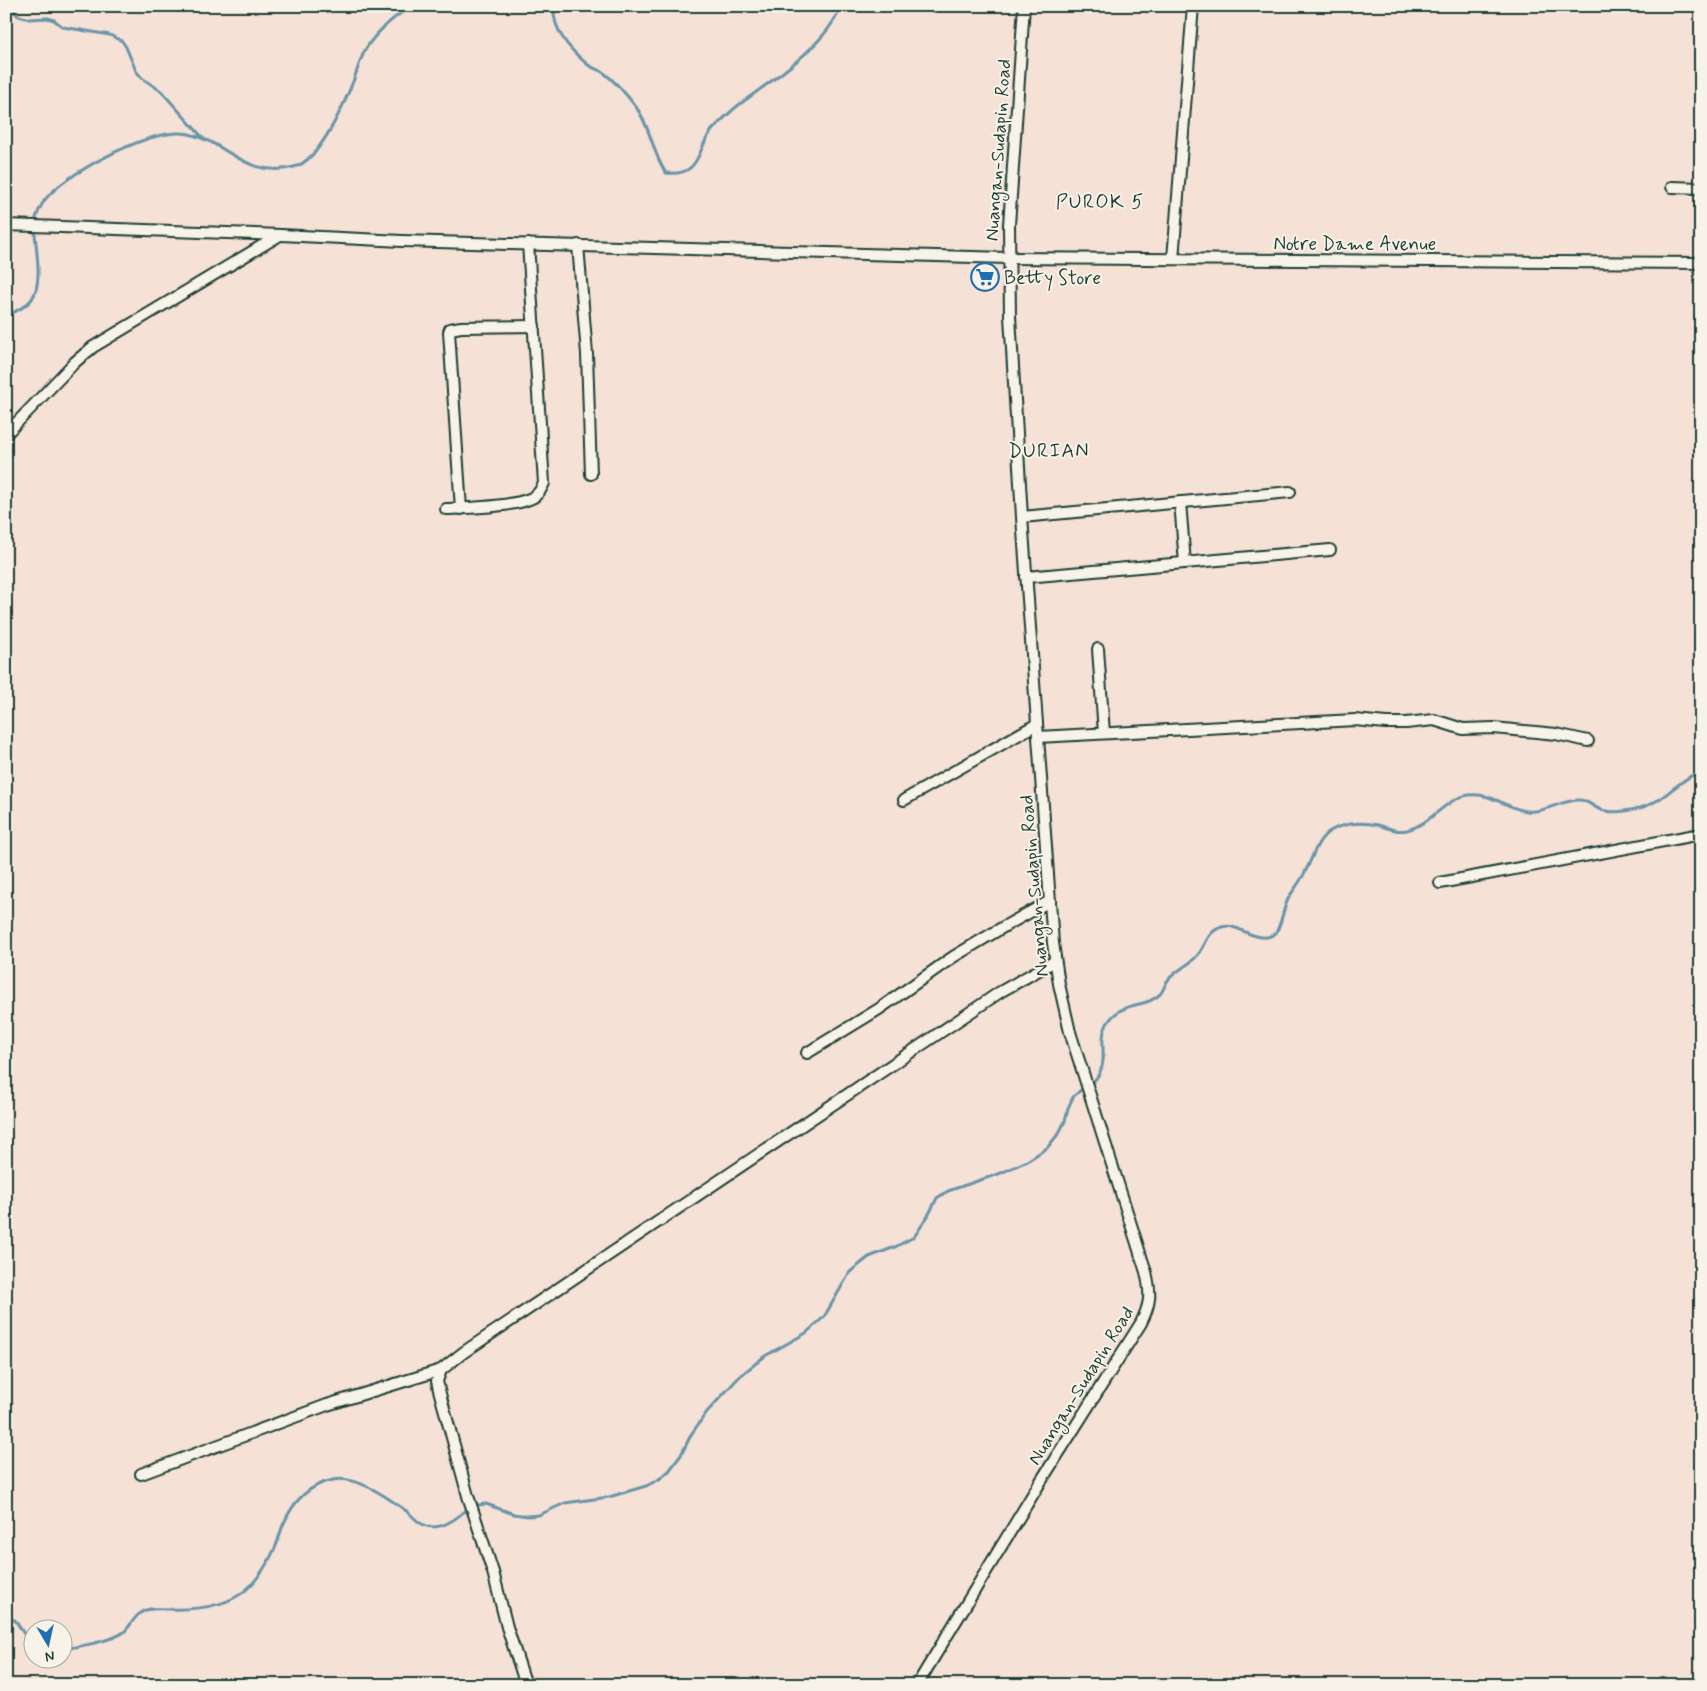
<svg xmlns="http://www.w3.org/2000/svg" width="1707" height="1691" font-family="Mynerve,sans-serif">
<rect width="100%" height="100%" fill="#f5e1d5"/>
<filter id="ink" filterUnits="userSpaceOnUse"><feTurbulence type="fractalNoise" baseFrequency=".02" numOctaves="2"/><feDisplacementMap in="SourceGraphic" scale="10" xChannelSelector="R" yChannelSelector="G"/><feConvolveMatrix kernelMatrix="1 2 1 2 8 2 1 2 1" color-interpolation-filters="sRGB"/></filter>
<g filter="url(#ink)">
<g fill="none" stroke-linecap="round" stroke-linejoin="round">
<!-- stream -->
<g stroke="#6a94aa" stroke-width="3">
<path d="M7,6L19,16L29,19L48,18L54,20L63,27L110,35L122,41L126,47L136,71L142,78L161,91L203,138"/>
<path d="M554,6C552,29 570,50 587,64C592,68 599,70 604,73C616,82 627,95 636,107C651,127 652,153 666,173C705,177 695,144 717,125C724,118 732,110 740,104C772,80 827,45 841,6"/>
<path d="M36,218C39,209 43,201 49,195C73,170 154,126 189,134C228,143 247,179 294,167C320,161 345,102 354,79C358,69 361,55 367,47C377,31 396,16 411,6"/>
<path d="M6,316C15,312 26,307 32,299C43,281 36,252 35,233"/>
<path d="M1093,1082C1115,1059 1091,1039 1113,1016C1126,1002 1149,1007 1161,993C1164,989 1165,984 1168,980C1177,969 1193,964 1200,952C1207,942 1208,931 1222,927C1237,923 1250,939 1266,937C1269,937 1273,935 1276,933C1282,922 1283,908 1289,897C1294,889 1301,881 1305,872C1313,858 1316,840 1330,831C1345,822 1362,822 1378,825C1388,828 1396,832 1407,830C1432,824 1445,798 1469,795C1491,792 1507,809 1527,811C1545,813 1561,800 1579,800C1587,800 1592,806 1599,809C1610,814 1625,811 1636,809C1663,804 1677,780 1701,771"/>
<path d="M478,1505L486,1504L514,1514L528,1516L539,1515L565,1503L609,1497L646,1486L658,1480L669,1471L681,1455L692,1433L707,1412L740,1376L765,1356L806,1333L824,1317L850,1272L869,1257L895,1247L914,1237L928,1216L937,1198L948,1191L1001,1173L1027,1161L1047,1148L1059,1133L1065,1121L1068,1108L1073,1097L1082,1089"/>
<path d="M6,1620H15L28,1640L32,1642"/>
<path d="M62,1649C78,1647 112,1641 124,1632C131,1626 134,1616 142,1612C149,1607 159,1609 168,1609C194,1610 227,1607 247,1589C258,1579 269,1562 275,1548C279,1540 280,1531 284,1523C293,1502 309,1485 333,1480C356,1475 387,1497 405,1510C411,1514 416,1521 422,1524C438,1533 455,1520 466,1510"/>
</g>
<defs>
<g id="minor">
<path d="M1672,187L1701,188"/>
<path d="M6,225L281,235L402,241L1008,258L1701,263"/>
<path d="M578,245L587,354L591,474"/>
<path d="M1173,259L1193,6"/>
<path d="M6,434L75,362L93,347L280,235"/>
<path d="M1180,502L1185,563"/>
<path d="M446,509C466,508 520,507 535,496C540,492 542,488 544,483L528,244"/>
<path d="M461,509L449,332L450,329L461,327L534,326"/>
<path d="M1022,517L1290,492"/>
<path d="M1026,577L1330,550"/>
<path d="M1098,649L1104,733"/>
<path d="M1038,737L1355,720L1386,723H1406L1434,720L1463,729L1494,728L1556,734L1588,741"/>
<path d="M904,800L1037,724"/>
<path d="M1440,883L1701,834"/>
<path d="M807,1053L879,1009L953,957L1005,926L1050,901"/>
<path d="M441,1370L437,1381L439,1390L468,1496L493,1572L507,1627L526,1685"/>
<path d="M141,1474L327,1405L441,1370L464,1352L975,1009L1000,992L1055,961"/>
<path d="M917,1685L1041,1481L1141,1323C1151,1303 1151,1293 1146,1272L1070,1032L1059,984L1053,943L1022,517L1010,316L1009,225L1024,6"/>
</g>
</defs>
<!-- minor casing -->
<use href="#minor" stroke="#1f3d34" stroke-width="14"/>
<!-- minor -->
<use href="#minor" stroke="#f7f3e8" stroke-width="10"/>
</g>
</g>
<!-- icons -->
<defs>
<symbol id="supermarket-ring" viewBox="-11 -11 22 22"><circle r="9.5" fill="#f7f3e8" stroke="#1f6fb2" stroke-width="1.5"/><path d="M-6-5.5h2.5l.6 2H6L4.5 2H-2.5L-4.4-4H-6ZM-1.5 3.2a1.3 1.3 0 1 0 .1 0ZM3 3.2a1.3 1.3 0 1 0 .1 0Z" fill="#1f6fb2"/></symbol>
</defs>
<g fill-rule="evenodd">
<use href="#supermarket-ring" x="969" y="261" width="32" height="32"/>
</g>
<g text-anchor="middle" stroke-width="4" stroke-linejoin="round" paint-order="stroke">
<!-- street labels -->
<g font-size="19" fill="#1f3d34" stroke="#f7f3e8">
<text transform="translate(997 150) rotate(-86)" y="7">Nuangan-Sudapin Road</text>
<text x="1355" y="250">Notre Dame Avenue</text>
<text transform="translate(1033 886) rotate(-95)" y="7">Nuangan-Sudapin Road</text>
<text transform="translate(1080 1385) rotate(-58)" y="7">Nuangan-Sudapin Road</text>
</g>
<!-- poi labels -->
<g font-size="19" fill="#1f3d34" stroke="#f7f3e8" text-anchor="start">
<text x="1004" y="284">Betty Store</text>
</g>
<!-- neighbourhood labels -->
<g font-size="20" letter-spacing="1" fill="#1f3d34" stroke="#f7f3e8">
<text x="1100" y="208">PUROK 5</text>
<text x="1049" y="457">DURIAN</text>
</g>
</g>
<!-- margin -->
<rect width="1707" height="1691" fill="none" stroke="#f7f3e8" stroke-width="25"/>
<rect x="12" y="12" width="1682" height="1666" fill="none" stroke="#1f3d34" stroke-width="2" filter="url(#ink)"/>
<!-- north arrow -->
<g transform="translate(48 1644) rotate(171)"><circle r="24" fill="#f7f3e8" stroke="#a1aaa0"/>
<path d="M0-4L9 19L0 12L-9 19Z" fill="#1f6fb2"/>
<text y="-8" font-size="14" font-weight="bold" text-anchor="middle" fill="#1f3d34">N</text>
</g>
</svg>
